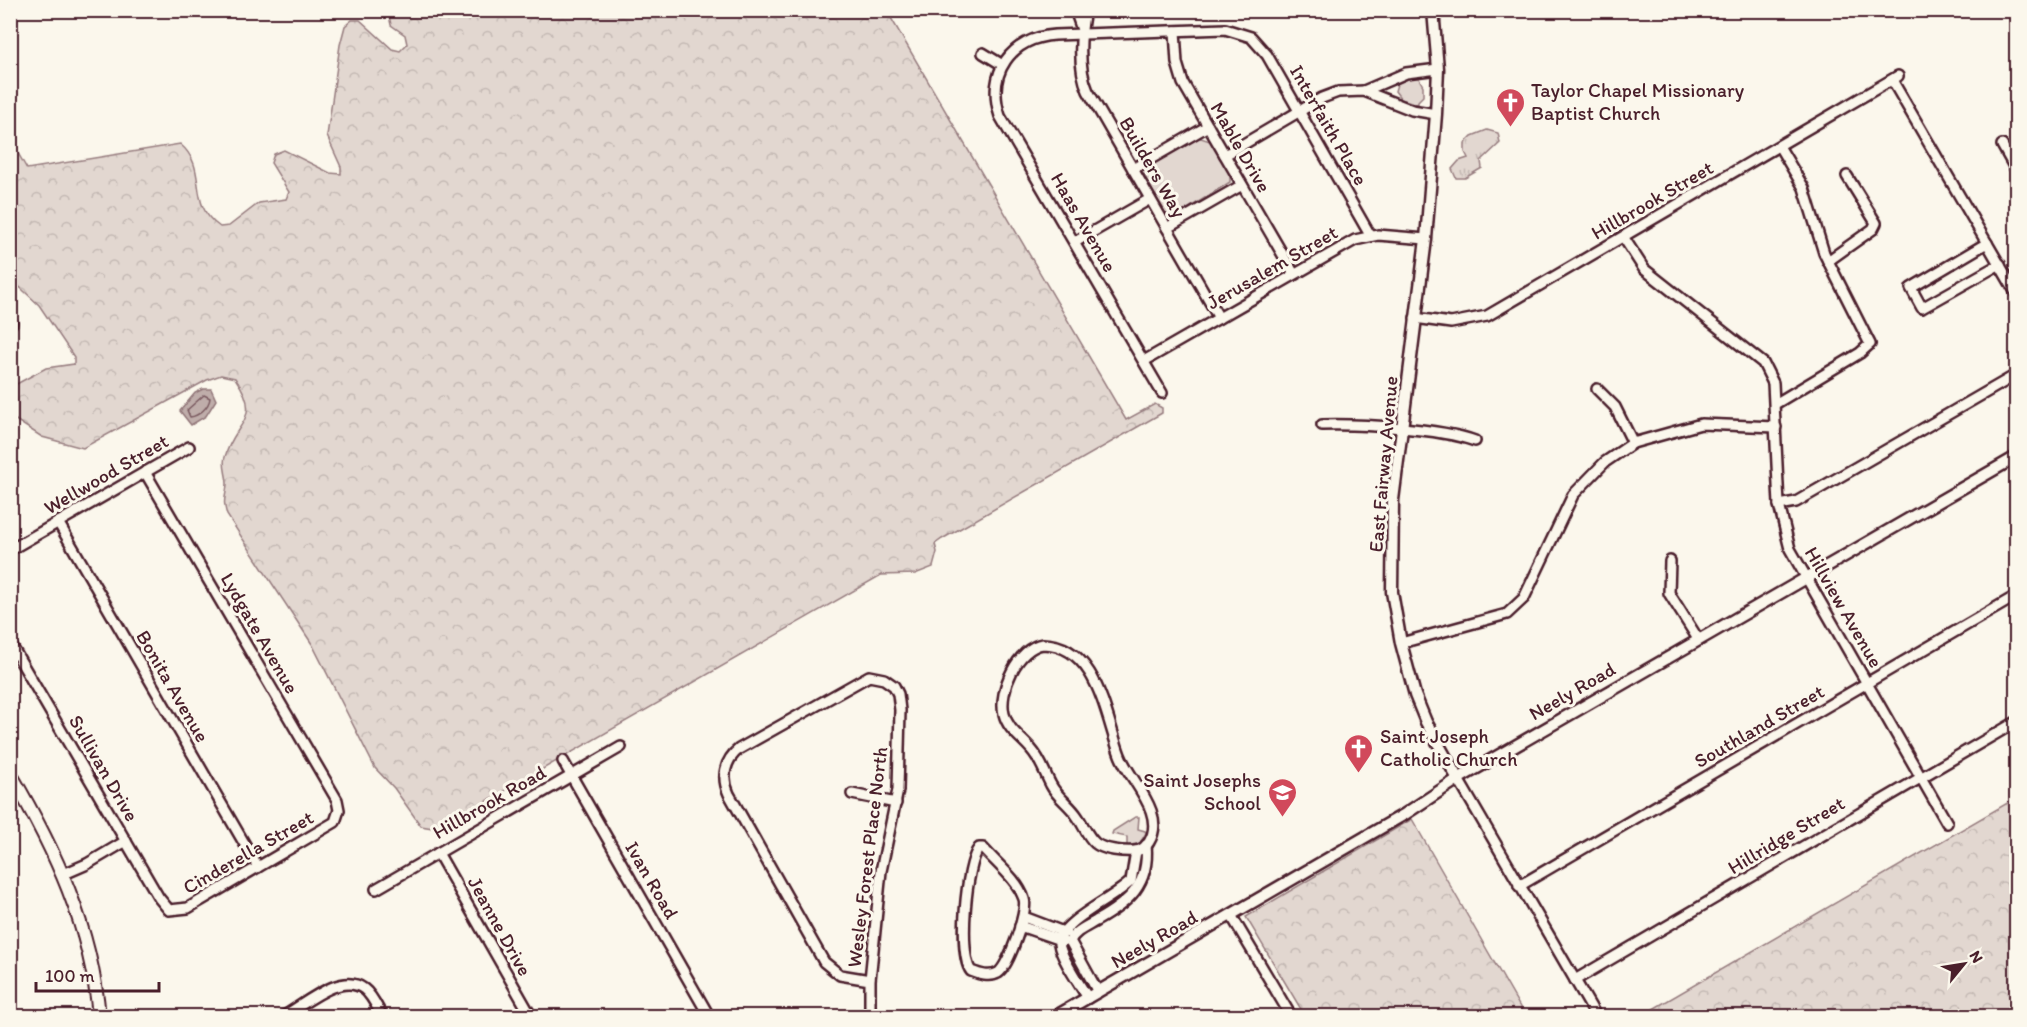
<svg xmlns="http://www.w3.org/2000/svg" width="2027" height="1027" font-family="Itim,sans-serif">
<defs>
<pattern id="forest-crowns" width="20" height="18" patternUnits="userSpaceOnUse" patternTransform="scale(1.5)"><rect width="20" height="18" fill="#e2d7d0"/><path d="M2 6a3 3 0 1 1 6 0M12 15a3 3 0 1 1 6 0" fill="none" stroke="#c3b8b3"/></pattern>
<pattern id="park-tufts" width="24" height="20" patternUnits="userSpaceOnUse" patternTransform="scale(1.5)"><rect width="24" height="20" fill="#e2d7d0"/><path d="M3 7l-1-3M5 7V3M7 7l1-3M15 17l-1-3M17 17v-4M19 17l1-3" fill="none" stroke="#c3b8b3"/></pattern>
</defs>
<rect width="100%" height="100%" fill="#fbf7ec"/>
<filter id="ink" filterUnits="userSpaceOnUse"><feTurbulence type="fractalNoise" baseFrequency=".0167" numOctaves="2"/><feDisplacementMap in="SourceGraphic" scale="12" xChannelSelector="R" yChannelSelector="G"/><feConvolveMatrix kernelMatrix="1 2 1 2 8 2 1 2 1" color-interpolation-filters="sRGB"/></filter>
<g filter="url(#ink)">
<!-- grass -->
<g fill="#e2d7d0" stroke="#967b7e" stroke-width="1.5">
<path d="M1413,76L1418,77L1423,86V96L1418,101V104L1401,99L1395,91L1397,84Z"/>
<path d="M1198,137L1210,141L1230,174V182L1178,215L1170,216L1165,213L1145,179V173L1149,166Z"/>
<path d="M1135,817H1139L1138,829L1145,831L1146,833L1140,843L1127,846V837L1112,834L1113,831Z"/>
</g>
<!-- forest -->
<g fill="url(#forest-crowns)" stroke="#967b7e" stroke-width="1.5">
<path d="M388,11H887L1126,420L1155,404L1162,408V413L942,539L935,544L937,552L933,567L915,574L881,575L438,829L421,826L394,788L375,768L312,644L227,515C222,498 226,499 227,484C227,475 222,465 225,457C235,421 264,419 235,378L221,375L207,380L83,448L42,437L11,417V387L46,368L74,364V357L39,305L11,279L10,139L27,169L180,144C210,169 185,203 220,227L229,226L259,203L286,199L289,192L271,163L274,154L284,150L330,173L341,174V167L327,136L340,45L345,26L352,20H360L392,49L400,51L407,44L405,35L391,25Z"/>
<path d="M2016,798V1016H1641Z"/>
<path d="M1412,819L1525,1016H1305L1246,917Z"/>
</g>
<!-- park -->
<path fill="url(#park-tufts)" stroke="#967b7e" stroke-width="1.5" d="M1487,130L1498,133L1500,143L1481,161L1482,168L1465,178H1456L1452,169L1459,161L1468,158L1465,152V143L1472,136Z"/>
<!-- water -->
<path fill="#bfadaa" stroke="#907477" stroke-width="1.5" d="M203,389H211L216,400L206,416L191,425L180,411L195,393Z"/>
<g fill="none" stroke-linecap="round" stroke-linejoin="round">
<!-- shore -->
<path stroke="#79585e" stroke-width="1.5" d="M204,395L210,398C209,407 199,416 190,417L187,410Z"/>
<defs>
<g id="minor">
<path d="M1075,10L1081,27"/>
<path d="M1085,10C1080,36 1077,66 1088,91L1219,318"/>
<path d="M1175,31L1177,63L1183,83L1294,274"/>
<path d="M983,53L1001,64"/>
<path d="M1892,80L2016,293"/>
<path d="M1364,91L1406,73L1438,69"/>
<path d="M2002,145L2016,170"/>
<path d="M1225,155L1322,98L1338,92L1364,91L1412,110L1436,114"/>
<path d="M1133,169L1208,126"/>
<path d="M1167,228L1242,185"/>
<path d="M1624,238L1644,269L1763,363L1773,383L1779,505L1790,549L1947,823"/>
<path d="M1075,242L1150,199"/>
<path d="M1987,243L1911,288L1922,308L2000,264"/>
<path d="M1828,261L1873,229L1876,223L1847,176"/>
<path d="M1415,318L1451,323L1487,316L1898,76"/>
<path d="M10,324L12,323"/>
<path d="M1144,361L1355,240L1378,235L1426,239"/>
<path d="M1597,389L1615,407L1633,443"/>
<path d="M1162,393L1000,116C986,73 1011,38 1055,35L1225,29L1251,37L1267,55L1370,235"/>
<path d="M1775,404L1860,353L1870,344L1824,253L1804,188L1779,146"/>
<path d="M1322,425C1361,424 1439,428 1475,441"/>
<path d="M1779,505L1796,502L2016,375"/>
<path d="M58,522L258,867"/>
<path d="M10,550L189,447"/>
<path d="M1670,561L1669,593L1698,639"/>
<path d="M10,643L159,898L169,910L188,908L335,822L339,810L337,800L145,472"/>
<path d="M1401,643L1507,614L1524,598L1573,495L1605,462L1633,443L1701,424L1776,427"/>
<path d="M1043,644C1097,645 1105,715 1120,755C1129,780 1167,813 1149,842C1147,846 1140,851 1135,851C1124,852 1103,850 1095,843C1087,836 1083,824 1077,816C1070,805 1057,797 1051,785C1044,772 1041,760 1031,749C1021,737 1008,730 1004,714C998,691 1018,647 1043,644Z"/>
<path d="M563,761L709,1016"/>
<path d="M1458,779L1596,1016"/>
<path d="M852,794L896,803"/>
<path d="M979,848H983C996,863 1018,880 1024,899C1028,911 1009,966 998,973C989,978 979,974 971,971C958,955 966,863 979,848Z"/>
<path d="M438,853L531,1016"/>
<path d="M64,874L87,864L126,841"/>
<path d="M1519,886L2016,596"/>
<path d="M376,889L621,747"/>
<path d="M1231,915L1291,1016"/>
<path d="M1024,917L1066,933"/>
<path d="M1020,926L1063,941"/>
<path d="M1575,980L2016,722"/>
<path d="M1098,992L1070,941C1075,931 1086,927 1096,921C1128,903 1150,885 1146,845"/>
<path d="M1088,998C1080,985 1061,958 1059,944C1057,923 1115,898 1131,881L1136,851"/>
<path d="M284,1016C304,1005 341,971 364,989C372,995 377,1007 382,1016"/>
<path d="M870,1016V980L881,871L898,790L900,710L898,694L894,686L884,679L869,676L739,749C725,760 721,777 729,794L824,962L840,975L870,980"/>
</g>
<g id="tertiary">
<path d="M1433,10L1438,69L1436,114L1426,239L1393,500L1392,592L1401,643L1415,695L1426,722L1458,779"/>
<path d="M1056,1016L1405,814L1458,779L2016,457"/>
</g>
<path id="secondary" d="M10,773C55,850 91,926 99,1016"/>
</defs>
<!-- minor casing -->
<use href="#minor" stroke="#4a1f2b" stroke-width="14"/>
<!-- tertiary casing -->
<use href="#tertiary" stroke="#4a1f2b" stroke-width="15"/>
<!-- secondary casing -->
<use href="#secondary" stroke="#4a1f2b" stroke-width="16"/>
<!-- minor -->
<use href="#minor" stroke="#fbf7ec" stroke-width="9"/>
<!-- tertiary -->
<use href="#tertiary" stroke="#fbf7ec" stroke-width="10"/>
<!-- secondary -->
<use href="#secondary" stroke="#fbf7ec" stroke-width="12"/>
</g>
</g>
<!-- icons -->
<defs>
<symbol id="church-pin" viewBox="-11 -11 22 30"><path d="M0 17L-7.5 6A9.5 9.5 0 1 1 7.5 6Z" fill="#d1495b" stroke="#fbf7ec"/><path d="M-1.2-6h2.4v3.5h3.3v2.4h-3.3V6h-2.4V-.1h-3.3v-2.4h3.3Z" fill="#fff"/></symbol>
<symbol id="school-pin" viewBox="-11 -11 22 30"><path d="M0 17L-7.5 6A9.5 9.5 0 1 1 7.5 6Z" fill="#d1495b" stroke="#fbf7ec"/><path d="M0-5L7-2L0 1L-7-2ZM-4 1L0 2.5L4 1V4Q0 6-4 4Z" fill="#fff"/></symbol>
</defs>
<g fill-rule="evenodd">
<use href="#church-pin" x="1494" y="86" width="33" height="45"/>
<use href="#church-pin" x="1342" y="732" width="33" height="45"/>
<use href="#school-pin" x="1266" y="776" width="33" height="45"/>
</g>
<g text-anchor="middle" stroke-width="6" stroke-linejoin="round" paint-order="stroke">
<!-- poi labels -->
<g font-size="20" fill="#4a1f2b" stroke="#fbf7ec" text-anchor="start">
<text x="1531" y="97">Taylor Chapel Missionary<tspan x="1531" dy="23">Baptist Church</tspan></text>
<text x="1380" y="743">Saint Joseph<tspan x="1380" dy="23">Catholic Church</tspan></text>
<text x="1261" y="787" text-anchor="end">Saint Josephs<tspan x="1261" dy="23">School</tspan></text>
</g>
<!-- street labels -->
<g font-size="20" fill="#4a1f2b" stroke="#fbf7ec">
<text transform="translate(1329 125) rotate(60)" y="7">Interfaith Place</text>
<text transform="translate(1241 147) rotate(60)" y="7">Mable Drive</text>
<text transform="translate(1153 167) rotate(60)" y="7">Builders Way</text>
<text transform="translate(1652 200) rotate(-30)" y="7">Hillbrook Street</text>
<text transform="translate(1084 222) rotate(60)" y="7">Haas Avenue</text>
<text transform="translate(1272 267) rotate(-30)" y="7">Jerusalem Street</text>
<text transform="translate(1383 464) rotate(-85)" y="7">East Fairway Avenue</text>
<text transform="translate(106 474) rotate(-30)" y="7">Wellwood Street</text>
<text transform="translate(1844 607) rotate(60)" y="7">Hillview Avenue</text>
<text transform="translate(260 633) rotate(60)" y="7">Lydgate Avenue</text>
<text transform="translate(173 686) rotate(60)" y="7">Bonita Avenue</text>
<text transform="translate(1572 691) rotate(-30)" y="7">Neely Road</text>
<text transform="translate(1759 726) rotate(-30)" y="7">Southland Street</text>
<text transform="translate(104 768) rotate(60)" y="7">Sullivan Drive</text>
<text transform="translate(489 802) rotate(-30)" y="7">Hillbrook Road</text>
<text transform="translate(1786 835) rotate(-31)" y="7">Hillridge Street</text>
<text transform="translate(248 852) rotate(-30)" y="7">Cinderella Street</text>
<text transform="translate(867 857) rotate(-83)" y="7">Wesley Forest Place North</text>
<text transform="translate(652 880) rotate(60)" y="7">Ivan Road</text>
<text transform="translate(500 926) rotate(61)" y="7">Jeanne Drive</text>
<text transform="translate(1154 939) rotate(-30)" y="7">Neely Road</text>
</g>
</g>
<!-- margin -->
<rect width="2027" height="1027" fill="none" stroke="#fbf7ec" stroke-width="36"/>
<rect x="18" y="18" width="1991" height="991" fill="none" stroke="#4a1f2b" stroke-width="2" filter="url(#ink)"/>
<!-- north arrow -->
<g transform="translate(1964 964) rotate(60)" stroke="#fbf7ec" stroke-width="4.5" paint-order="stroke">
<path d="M0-4.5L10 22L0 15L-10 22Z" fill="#4a1f2b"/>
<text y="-9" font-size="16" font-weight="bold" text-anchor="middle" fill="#4a1f2b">N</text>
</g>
<!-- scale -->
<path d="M36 982v9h123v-9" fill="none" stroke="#4a1f2b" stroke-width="3"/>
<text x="45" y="982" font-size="18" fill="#4a1f2b" stroke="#fbf7ec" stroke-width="4.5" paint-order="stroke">100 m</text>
</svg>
